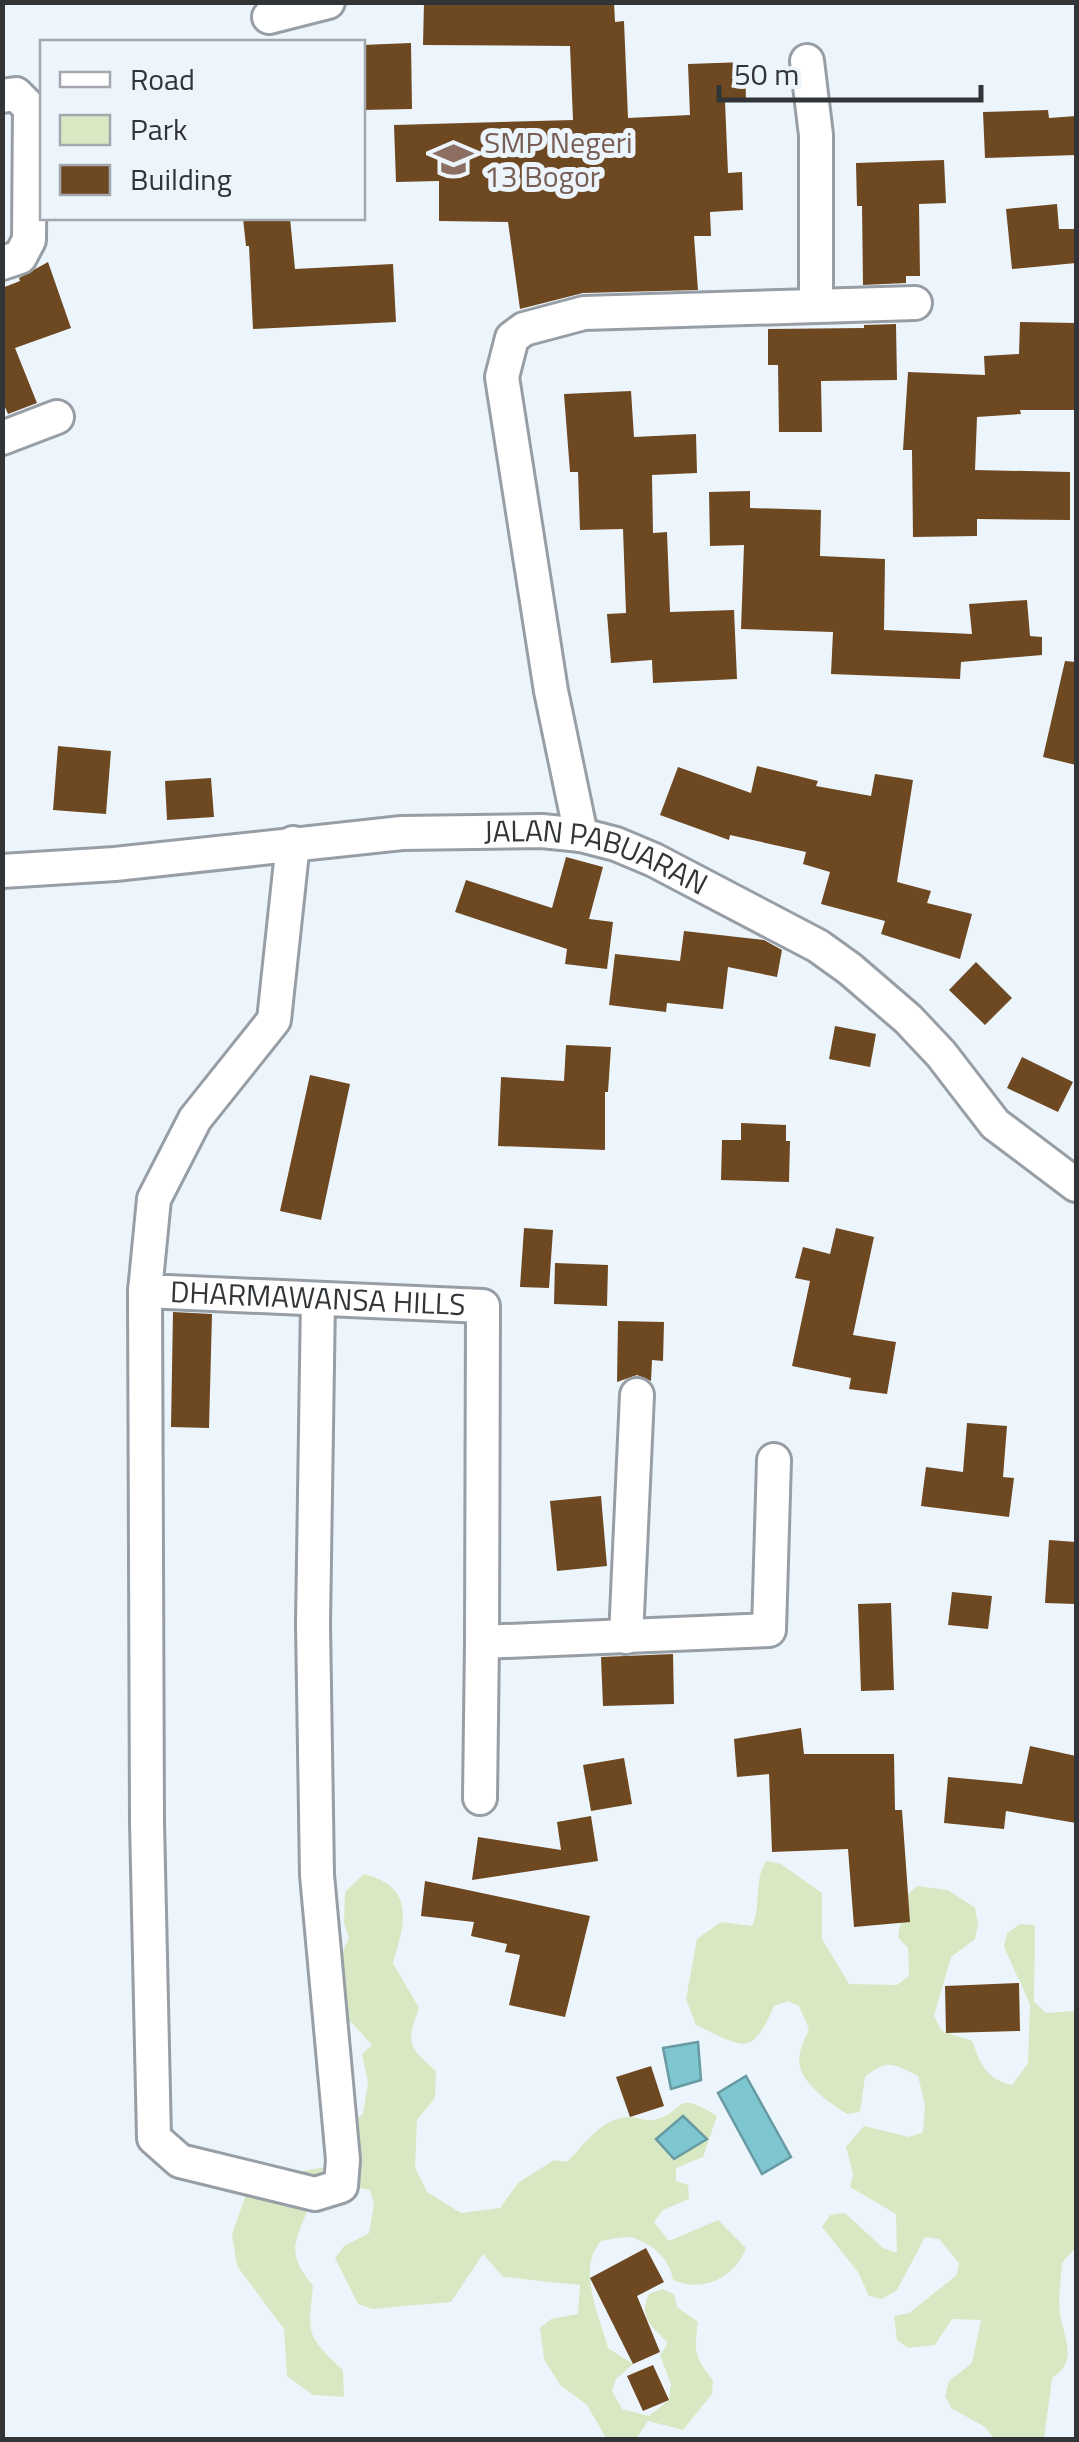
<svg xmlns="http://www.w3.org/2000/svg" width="1079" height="2442" font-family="'Titillium Web',sans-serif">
<rect width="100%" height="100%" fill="#edf5fc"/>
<!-- green -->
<g fill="#d7e8c2">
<path d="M766,1861L781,1864L822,1893V1939L849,1984L897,1985L909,1976L908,1948L898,1937L905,1897L917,1886L948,1890L975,1908L978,1924L975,1939L951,1957L934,2016L942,2031L972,2041C981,2065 986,2079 1012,2085L1028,2063L1030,2004L1004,1947L1007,1933L1020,1924L1035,1925L1034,2002L1046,2013L1076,2011V2247L1062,2263C1061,2279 1058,2297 1060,2313C1064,2340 1079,2361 1052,2378L1044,2439H994L985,2427L951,2408L945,2396L949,2381L972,2363L981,2320L952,2319L935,2345L908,2348L897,2340L894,2316L909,2313L957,2275L959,2263L939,2239L925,2237L897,2290L882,2299L869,2296L858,2272L822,2227L830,2215L845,2213L883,2248L897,2253L896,2214L850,2187L853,2174L846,2147L864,2126L909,2137L923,2132L925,2105L918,2076C893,2064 888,2058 865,2077L860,2112L847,2114C828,2102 793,2079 800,2053C801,2045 806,2037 809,2029L799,2006L788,2001L774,2006C751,2060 742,2046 696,2025L686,1999L697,1939L721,1922L752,1926C762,1905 753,1882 766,1861Z"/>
<path d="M364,1874C416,1887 405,1923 393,1963L419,2008C406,2044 408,2046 436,2071L435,2098L417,2120L415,2167L427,2192L461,2213L500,2208L518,2183L554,2160L567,2162C586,2143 601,2118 629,2117C637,2117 646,2121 653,2120C687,2114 671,2087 717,2116L703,2157L676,2168V2181L688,2185L689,2199L663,2210L654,2222L669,2241L718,2220L746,2248C735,2278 703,2293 673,2280C670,2260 654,2245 634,2238C625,2235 611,2240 601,2241C576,2269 600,2317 608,2348L633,2364L616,2379L612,2391L622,2409L649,2416L669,2400L671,2384L660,2355L668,2343C652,2326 638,2317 649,2294L662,2289L674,2294L677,2307L698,2322C694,2351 694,2357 713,2380L712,2394L683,2430L648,2421L636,2439L607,2440L587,2405L560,2385L544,2359L540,2328L551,2319L578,2314L580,2285L503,2277L483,2254L451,2302L372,2309L358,2304L335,2258L344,2246L369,2233L374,2204L370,2190L338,2184L311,2200C297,2243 283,2248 313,2286C308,2336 306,2335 343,2370L344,2397L313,2395L287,2376L284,2329L237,2266L232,2234L248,2189L259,2178L327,2167L350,2150L358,2118L363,2114L368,2083L362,2054L372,2045L352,2023L321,2020L317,2006L349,1938L344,1923L345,1892Z"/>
</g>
<!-- water -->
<g fill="#7ec6d0" stroke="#679aa2" stroke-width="2.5">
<path d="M698,2042L701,2080L671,2089L663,2048Z"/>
<path d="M746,2076L791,2157L762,2174L718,2093Z"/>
<path d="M683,2116L707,2139L674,2159L656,2139Z"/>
</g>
<!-- building -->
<g fill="#6d4821">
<path d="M424,2H614L615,22L624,21L628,118L690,115L688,64L745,62L746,101H725L728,173L742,172L743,210L710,212L711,236H694L698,290L583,293L520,309L508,222L439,221V181L396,182L394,125L573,120L570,46L423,45Z"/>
<path d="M411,43L412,109L362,110V45Z"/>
<path d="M1048,110L1049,118L1076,116V155L985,158L983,112Z"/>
<path d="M944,160L946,203L919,204L920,276H906V283L863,285L862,206H857L856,163Z"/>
<path d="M1057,204L1059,229H1076V263L1012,269L1006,209Z"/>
<path d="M243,218H290L295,269L393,264L396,322L253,329L249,246H246Z"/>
<path d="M48,262L71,328L15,348L37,403L8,414L2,400V288L20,281L19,278Z"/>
<path d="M1020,322L1076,323V410H1020L1021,414L977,417L975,470L1070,472V520L977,519V536L913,537L912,450H903L908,372L985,375L984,356L1019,354Z"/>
<path d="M896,324L897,380L821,381L822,432H779L778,365H768V329L864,328V325Z"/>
<path d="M631,391L634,437L696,434L697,473L652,475L653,533L667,532L670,612L734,610L737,679L653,683L652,660L611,663L607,614L626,613L623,529L580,530L578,472H570L564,394Z"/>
<path d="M750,491V508L821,510L820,556L885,559L884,630L972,634L969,604L1027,600L1030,636L1042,637V655L961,662L960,679L831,674L833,632L741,629L744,545L710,546L709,492Z"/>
<path d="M1065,661L1076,662V765L1043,757Z"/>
<path d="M58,746L111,751L106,814L53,810Z"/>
<path d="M757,766L818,781L816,786L871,796L875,774L913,780L897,882L931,891L927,903L972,914L960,959L881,934L885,921L821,904L830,872L803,864L806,852L730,835L729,840L660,815L678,767L751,793Z"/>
<path d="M211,778L214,817L167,820L165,781Z"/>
<path d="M566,857L603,867L589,919L613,922L607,969L565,964L567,949L455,912L466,880L552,908Z"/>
<path d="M684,931L764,940L782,950L777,977L728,967L723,1009L667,1003L666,1012L609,1005L615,954L680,961Z"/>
<path d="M976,962L1012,998L985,1025L949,990Z"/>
<path d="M835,1026L876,1034L870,1067L829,1059Z"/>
<path d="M566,1045L611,1047L608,1092H605V1150L498,1146L501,1077L564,1081Z"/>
<path d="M1022,1057L1073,1082L1058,1112L1007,1088Z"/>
<path d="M310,1075L350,1084L321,1220L280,1211Z"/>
<path d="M741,1123L786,1125V1141H790L789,1182L721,1180L722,1140H741Z"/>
<path d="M524,1228L553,1230L549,1288L520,1287Z"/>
<path d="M836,1228L874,1237L853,1335L896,1342L887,1394L849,1389L851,1378L792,1366L810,1281L795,1278L803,1247L830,1254Z"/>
<path d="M555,1263L608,1265L607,1306L554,1304Z"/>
<path d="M173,1312L212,1314L209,1428L171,1427Z"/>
<path d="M618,1321L664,1322L663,1361L652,1360L651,1381L637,1375L617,1382Z"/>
<path d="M967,1423L1007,1426L1003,1477L1014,1478L1009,1517L921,1506L926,1467L963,1472Z"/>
<path d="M601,1496L607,1566L557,1571L550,1501Z"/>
<path d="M1049,1540L1076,1542V1604L1045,1603Z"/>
<path d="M952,1592L992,1596L988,1629L948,1625Z"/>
<path d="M891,1603L894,1690L861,1691L858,1604Z"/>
<path d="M673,1654L674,1704L603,1706L601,1657Z"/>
<path d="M801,1728L804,1754H894L895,1810H902L910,1922L854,1927L848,1849L772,1852L769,1774L737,1777L734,1739Z"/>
<path d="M1030,1746L1076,1756V1823L1006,1811L1004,1829L944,1823L948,1777L1022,1784Z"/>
<path d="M624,1758L632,1804L591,1811L583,1765Z"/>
<path d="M591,1816L598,1861L472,1880L478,1837L561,1850L557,1822Z"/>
<path d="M425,1881L590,1916L565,2017L509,2005L520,1955L505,1952L507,1944L471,1936L474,1922L421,1916Z"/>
<path d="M1019,1983L1020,2031L946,2033L945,1986Z"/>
<path d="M651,2066L664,2106L630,2117L616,2077Z"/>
<path d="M646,2248L664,2282L637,2296L660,2352L633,2364L590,2278Z"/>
<path d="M653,2365L669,2400L643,2411L627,2376Z"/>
</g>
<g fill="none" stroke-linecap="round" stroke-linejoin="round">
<defs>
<g id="minor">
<path d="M269,17L328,2"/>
<path d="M807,61L816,135V305"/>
<path d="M2,96L16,94L30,108L29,240L20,257L2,263"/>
<path d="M2,438L57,417"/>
<path d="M581,835L551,691L502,377L512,338L524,329L584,313L915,303"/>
<path id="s1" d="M293,843L274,1020L195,1119L154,1199L145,1291L483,1306L482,1642L769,1630L774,1460"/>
<path id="s2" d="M2,871L115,864L402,833L542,831L581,835L616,844L654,860L818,946L850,969L908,1019L941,1054L995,1124L1076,1185"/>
<path d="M145,1291L147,1822L154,2138L180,2161L315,2194L341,2186L343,2160L317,1875L313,1624L318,1299"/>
<path d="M626,1637L637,1395"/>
<path d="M480,1798L482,1642"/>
</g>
</defs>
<!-- minor casing -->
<use href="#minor" stroke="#979ea5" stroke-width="38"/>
<!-- minor -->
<use href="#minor" stroke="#fff" stroke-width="32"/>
</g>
<!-- icons -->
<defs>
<symbol id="school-bare" viewBox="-9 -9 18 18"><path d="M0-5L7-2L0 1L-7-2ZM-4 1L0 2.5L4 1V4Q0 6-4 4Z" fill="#8d6e63" stroke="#edf5fc" stroke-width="2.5" paint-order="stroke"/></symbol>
</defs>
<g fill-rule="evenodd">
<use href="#school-bare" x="426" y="132" width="55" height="55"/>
</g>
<g text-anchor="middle" stroke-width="10" stroke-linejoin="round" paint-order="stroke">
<!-- education labels -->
<g font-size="30" fill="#785e54" stroke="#edf5fc" text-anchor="start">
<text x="484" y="153">SMP Negeri<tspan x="484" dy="34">13 Bogor</tspan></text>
</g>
<!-- street labels -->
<g font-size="30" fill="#323538" stroke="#edf5fc">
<text dy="10" stroke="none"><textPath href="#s2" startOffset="600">JALAN PABUARAN</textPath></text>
<text dy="10" stroke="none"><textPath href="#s1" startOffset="660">DHARMAWANSA HILLS</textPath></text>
</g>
</g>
<!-- border -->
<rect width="1079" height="2442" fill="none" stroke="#323538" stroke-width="10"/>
<!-- legend -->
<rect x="40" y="40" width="325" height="180" fill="#edf5fc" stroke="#a2a8ae" stroke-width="2.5"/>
<rect x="60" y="72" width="50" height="15" fill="#ffffff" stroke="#a2a8ae" stroke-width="2.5"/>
<text x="130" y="90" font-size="30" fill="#323538">Road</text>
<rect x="60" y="115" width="50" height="30" fill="#d7e8c2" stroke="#a2a8ae" stroke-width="2.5"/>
<text x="130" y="140" font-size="30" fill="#323538">Park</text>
<rect x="60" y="165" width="50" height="30" fill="#6d4821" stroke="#a2a8ae" stroke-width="2.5"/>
<text x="130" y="190" font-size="30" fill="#323538">Building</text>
<!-- scale -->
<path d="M719 85v15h262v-15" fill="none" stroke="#323538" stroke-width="5"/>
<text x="734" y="85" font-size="30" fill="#323538" stroke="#edf5fc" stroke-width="8" paint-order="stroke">50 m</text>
</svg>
